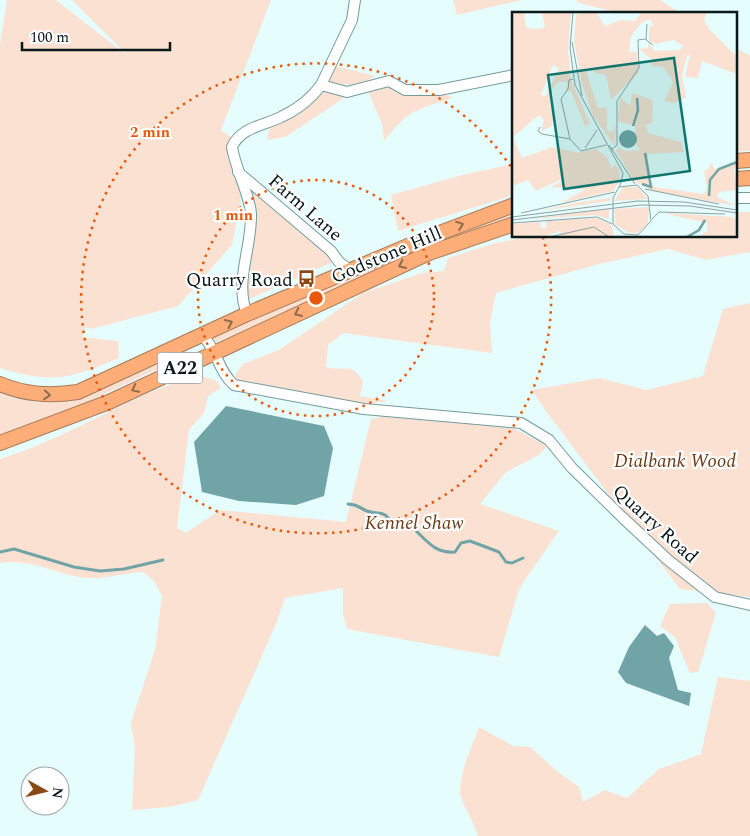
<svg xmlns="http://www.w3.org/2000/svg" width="750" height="836" font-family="Spectral,serif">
<rect width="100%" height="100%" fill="#e5fdfd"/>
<!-- green -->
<g fill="#fbe1d1">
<path d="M7,0H56L129,57L72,0H271L221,130L232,138L241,197L232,245L178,306L91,329L85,327L83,337L118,341L119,358C70,379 52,384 0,368V44Z"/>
<path d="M453,0H522L457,15Z"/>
<path d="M576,0H660L682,14H624L579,3Z"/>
<path d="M736,48L750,56V151H736Z"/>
<path d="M335,66L376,76C358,86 347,87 327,81Z"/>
<path d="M389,87L402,95H446L453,98C416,110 409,109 384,141L382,124L368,91Z"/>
<path d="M323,89L344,98L285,137L267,140L270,125L300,114Z"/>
<path d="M514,164V195L398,231L391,195L466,174Z"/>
<path d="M244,182L328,255L333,262L247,300L246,280L257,212Z"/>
<path d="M514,211V218L419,253L215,343L213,337C312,292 411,245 514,211Z"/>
<path d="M736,212H750V252L706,260L668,249L599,264L496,293L490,322L492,353L343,333L328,345L326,367C343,372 351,362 363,381L360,396L388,401L364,404L235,382V375L243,364L279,350L363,293L422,273L444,271L448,258L496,243L533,236H736Z"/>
<path d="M750,303V597L680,589L545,410L532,390L600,378L646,390L703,376L723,309Z"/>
<path d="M194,352L75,408L0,435V393C53,416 100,388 147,369C162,362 179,357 194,352Z"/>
<path d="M198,375L217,381L221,388L208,396L204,413L189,430L177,528L186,533L220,510L346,522L371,419L389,415L513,428L547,446L539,455L506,472L480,504L559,531L524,581L518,592L499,657L347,629L343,613V588L285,598L276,624L198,800L170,807L132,810L135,748L131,723L155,650L162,596L154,581L143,572C122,573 101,581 79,577C52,572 29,558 0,563V459C69,438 129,395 198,375Z"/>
<path d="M707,603L716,613L698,672L690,673L675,637L660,626L670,604Z"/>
<path d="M718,677L750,681V836H478C475,823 461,803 460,792C460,771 472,747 479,727L513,746L530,747L558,772L579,787L583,802L605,790L627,798L659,769L701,754Z"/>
</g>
<!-- water -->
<g fill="#70a4a6">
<path d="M226,406L324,426L333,448L324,496L296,505L239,501L202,492L194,442Z"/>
<path d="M645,625L657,636L664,633L674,646L669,658L678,690L691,693L689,706L626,683L618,672L629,647Z"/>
</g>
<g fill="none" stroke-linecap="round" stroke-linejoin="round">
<!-- stream -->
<g stroke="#70a4a6" stroke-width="3">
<path d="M348,504C360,505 359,508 367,511C380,516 382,508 392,523L405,522C424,534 430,554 455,552L461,543L470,541L499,552L506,562L512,563L523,558"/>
<path d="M0,552L14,549L74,567L100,571L124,569L163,560"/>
</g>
<defs>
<g id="minor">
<path d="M321,85L352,20L355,0"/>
<path d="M238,172L331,251L339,262L350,270"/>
<path d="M736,198H750"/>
<path d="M247,314C234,282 252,248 251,214C250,195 235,168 232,147C241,127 263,126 281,117C296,110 311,99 321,85L347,92L389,81L405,90H439L514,75"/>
<path d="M202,335C217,349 218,371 234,385L364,409L521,423L549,440L572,468L622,517L668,560L715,597L750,605"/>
</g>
<g id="highway">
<path d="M736,161L750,160"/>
<path d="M736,179L750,178"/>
<path d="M0,384C26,395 50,396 78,392L247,314L429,237L514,205"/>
<path d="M0,443L109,402L429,253L514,224"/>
</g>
</defs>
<!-- minor casing -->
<use href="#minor" stroke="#749b9c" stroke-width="12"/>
<!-- highway casing -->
<use href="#highway" stroke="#a87a57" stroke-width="16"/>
<!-- minor -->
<use href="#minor" stroke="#fff" stroke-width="10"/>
<!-- highway -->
<use href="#highway" stroke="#fdae78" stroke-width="14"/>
</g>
<!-- one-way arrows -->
<defs><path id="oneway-chevron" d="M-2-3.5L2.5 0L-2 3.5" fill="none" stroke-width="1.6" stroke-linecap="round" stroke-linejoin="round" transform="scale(1.25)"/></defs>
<g stroke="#8f6b4d">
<use href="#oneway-chevron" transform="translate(460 225) rotate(-21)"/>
<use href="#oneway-chevron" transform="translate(402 265) rotate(155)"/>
<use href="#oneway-chevron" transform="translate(298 313) rotate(155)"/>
<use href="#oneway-chevron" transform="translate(229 323) rotate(-25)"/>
<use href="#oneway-chevron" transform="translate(135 389) rotate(154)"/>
<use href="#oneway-chevron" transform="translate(47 395) rotate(5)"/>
</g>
<!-- distance rings -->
<g fill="none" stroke="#e8590c" stroke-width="2.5" stroke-dasharray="2.5 5">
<circle cx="316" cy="298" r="118"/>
<path d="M543 237A235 235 0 1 1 513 170"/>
</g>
<!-- icons -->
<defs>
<symbol id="bus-bare" viewBox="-9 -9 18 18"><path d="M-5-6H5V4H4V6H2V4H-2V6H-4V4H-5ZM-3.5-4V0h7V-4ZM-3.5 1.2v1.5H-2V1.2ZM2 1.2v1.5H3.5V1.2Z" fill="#8a4914" stroke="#fff" stroke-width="2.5" paint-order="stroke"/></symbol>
</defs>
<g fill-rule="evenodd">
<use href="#bus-bare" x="294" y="266" width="25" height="25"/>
</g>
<g text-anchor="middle" stroke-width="4.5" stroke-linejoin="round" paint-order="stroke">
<!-- shield labels -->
<rect fill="#fff" stroke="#535e5e" stroke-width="1" x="157.5" y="352.5" width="45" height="31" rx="4"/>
<g font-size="18" font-weight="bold" fill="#091919">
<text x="180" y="374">A22</text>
</g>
<!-- street labels -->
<g font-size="19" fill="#091919" stroke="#fff">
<text transform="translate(306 207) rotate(41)" y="7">Farm Lane</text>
<text transform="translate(386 254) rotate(-23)" y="7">Godstone Hill</text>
<text transform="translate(656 523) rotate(42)" y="7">Quarry Road</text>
</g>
<!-- poi labels -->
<g font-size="19" fill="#091919" stroke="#fff" text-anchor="end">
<text x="293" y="286">Quarry Road</text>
</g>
<!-- park labels -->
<g font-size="19" font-style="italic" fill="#6b3a14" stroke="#fff">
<text x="675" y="467">Dialbank Wood</text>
<text x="414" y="529">Kennel Shaw</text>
</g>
</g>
<!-- overview -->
<g transform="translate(512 12)">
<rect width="225" height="225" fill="#e5fdfd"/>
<path d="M0,0H12L14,15L21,17L33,16L30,0H59L56,37L59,68L78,112L73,114L59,79H54L57,73L54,69L45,71L40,77L38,92L44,108L39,110L41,113L29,120L32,108L27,103L1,125L10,146L40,135L66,141L84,137L94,144L100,157L103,152L107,157L108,169L101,179L49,191L74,177L38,175L50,169L55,161L48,168L24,179L16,168L0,174ZM41,53L47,56L34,84L29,83ZM66,0H84L93,14L109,8L123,9L130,0H195L192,8L198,18L225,45V62L190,49L186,66L173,65L178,43L175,44L170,63L174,86L162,91L152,89L161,72L159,65L151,55L139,54V47L127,37L136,36V30L142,39L168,38L171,34L177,37L161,28L144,32L137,29V16L141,13L138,7L129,11L119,25L117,40H125L126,61L99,88L94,63L83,61L81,56H73L86,96L95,95V118L100,120L104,114L103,134L81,104L70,72L62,30L64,2H69ZM120,81L141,88L140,111L134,113L136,121L169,130L170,134L172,140L136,142V164L142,175L192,182L195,176L192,158H196L198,152L200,151L202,157L225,151L222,157L225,178L207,180L205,185L225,194L141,179L122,169L104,139L106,135L113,139L129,138L124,133L123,114L106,109L108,85L118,94ZM111,175H126L136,187L102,189ZM99,186L98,189L26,199L68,190ZM137,195L136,212L126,221H118L104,213L102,197ZM97,197V207L83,203L19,207ZM151,201L223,205L220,206L225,207V225H187L195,219V211ZM85,206L99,213L103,225H44L50,224L47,219L32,225H0V212L28,210L29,216H34V209Z" fill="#fbe1d1" fill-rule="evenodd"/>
<path d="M107 127a9 9 0 1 1 18 0a9 9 0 1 1-18 0Z" fill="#70a4a6"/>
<path fill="none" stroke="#70a4a6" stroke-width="2.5" d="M121,114L126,98L125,86M130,172L139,175L133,141M197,184L198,168L207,157L225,150M175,225L187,218L193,208"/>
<path fill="none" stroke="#8da2a2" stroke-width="1" d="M61,0L58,36L63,73L111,161L109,171L101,186V212L112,222L126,223L139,209L136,184L125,173L107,175M134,28L135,12M60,30L70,84M61,67L57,68L56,77L49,87L58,127L69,139L94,133M28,115L26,119L30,122L58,127M97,133L123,172M73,136L85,118M99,138L105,133V89L127,56L126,28L133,27L141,33M133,177L207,192M9,201L103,180M0,205L125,189L172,190L225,198M140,207L147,200L213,202M0,208L129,193L178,194L225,201M0,211L85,205L100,212M37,225L82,215L97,225"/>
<path fill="#0f766e" fill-opacity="0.15" stroke="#0f766e" stroke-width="2.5" d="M162,46L178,159L52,177L36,63Z"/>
<rect width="225" height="225" fill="none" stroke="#091919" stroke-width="2.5"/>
</g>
<circle cx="316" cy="298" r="8" fill="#e8590c" stroke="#fff" stroke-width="2.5"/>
<g font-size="15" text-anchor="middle" font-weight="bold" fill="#e8590c" stroke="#fff" stroke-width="4.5" stroke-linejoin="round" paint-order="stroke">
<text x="150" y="137">2 min</text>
<text x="233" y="220">1 min</text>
</g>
<!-- north arrow -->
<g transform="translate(45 791) rotate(98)"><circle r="24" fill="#ffffff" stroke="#9da3a3"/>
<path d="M0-4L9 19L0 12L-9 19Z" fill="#8a4914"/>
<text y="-8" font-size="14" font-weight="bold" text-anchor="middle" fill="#091919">N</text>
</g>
<!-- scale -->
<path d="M22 42v8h148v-8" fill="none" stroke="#091919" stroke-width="2.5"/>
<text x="30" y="42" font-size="15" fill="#091919" stroke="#ffffff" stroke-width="4" paint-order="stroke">100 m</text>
</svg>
